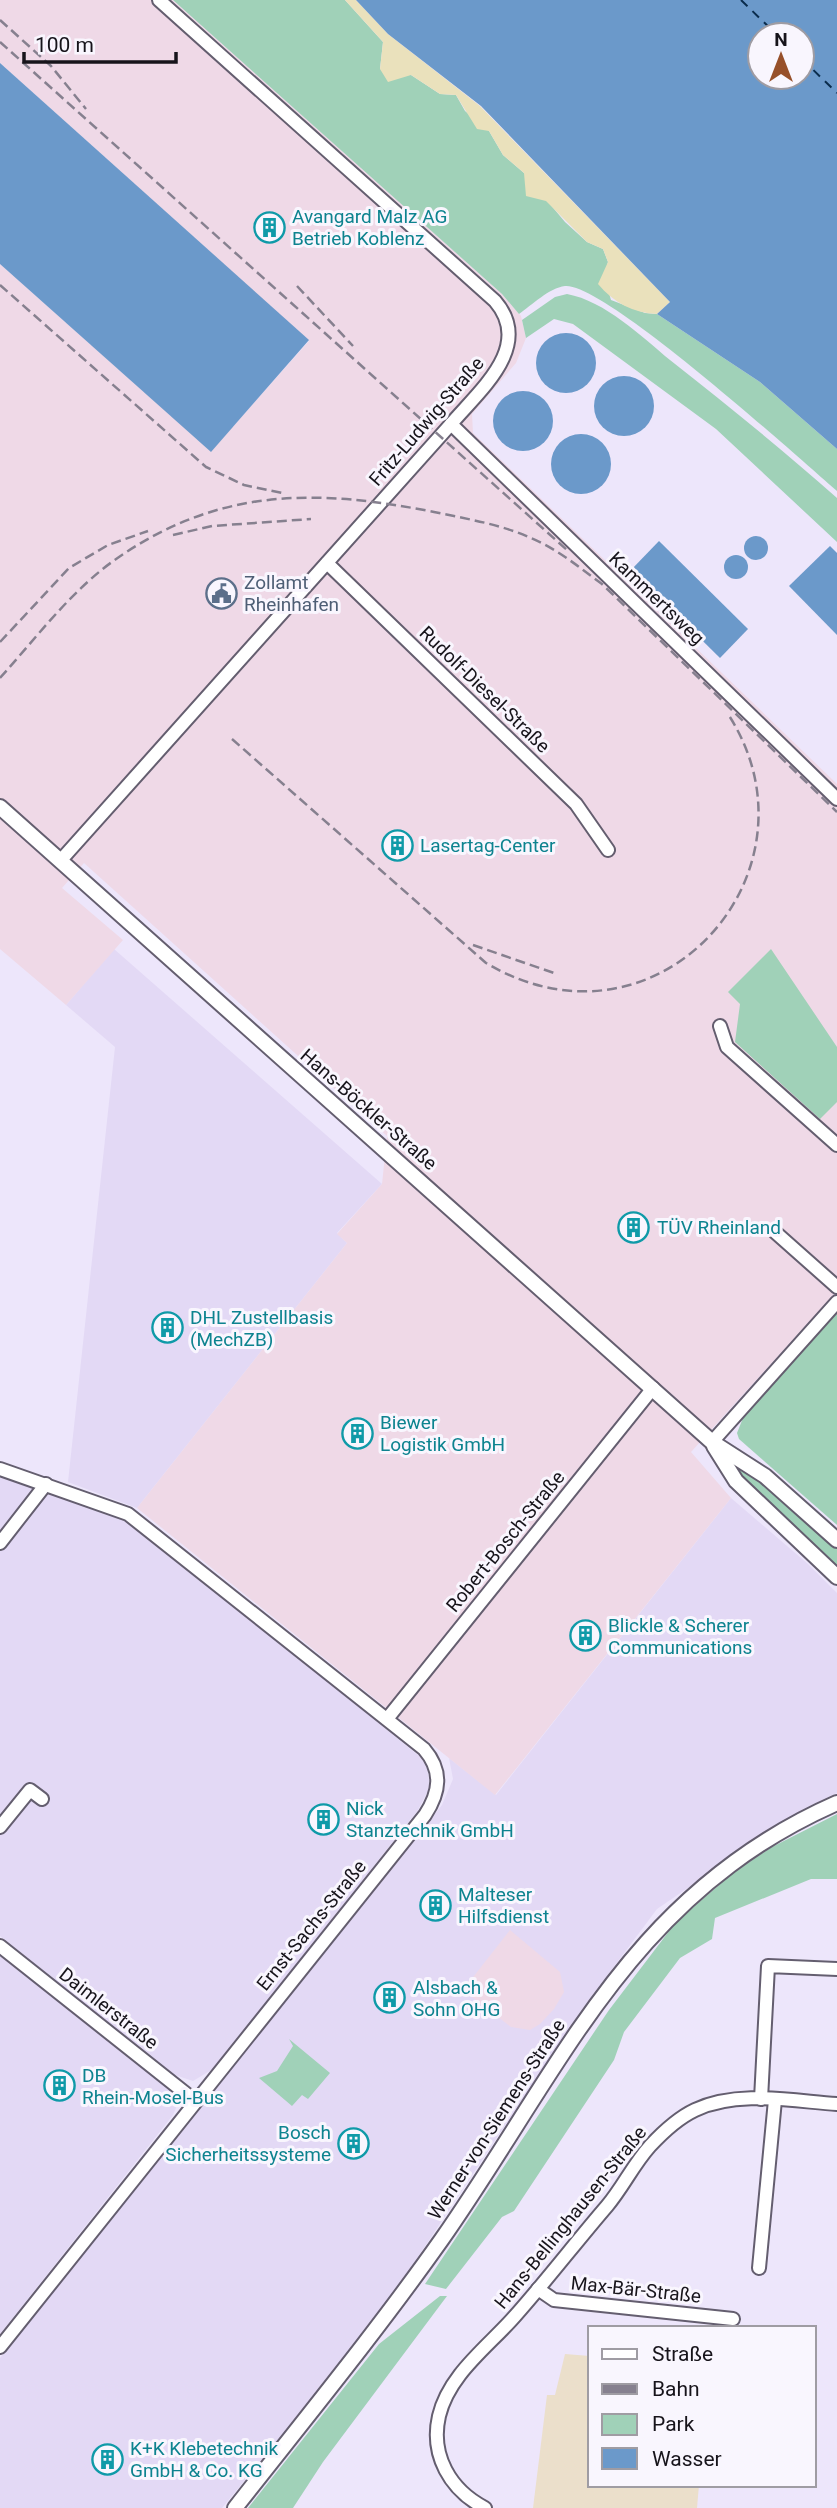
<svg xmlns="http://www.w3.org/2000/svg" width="837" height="2508" font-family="Roboto,sans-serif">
<rect width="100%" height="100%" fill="#ede6fb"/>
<!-- built -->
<g fill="#e3d9f5">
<path d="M114,949L382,1184L337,1233L347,1243L137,1508L68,1482L115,1047L66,1005Z"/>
<path d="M0,1474L132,1523L419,1756L427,1767L430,1787L418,1810L213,2069L193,2081L172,2074L0,1936Z"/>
<path d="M731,1498L808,1564L837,1593V1793L803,1809L657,1909L583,2008L404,2278L298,2416L222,2508H0V2358L442,1805L453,1779L449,1758L496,1795Z"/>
<path d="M0,1953L172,2091L176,2108L173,2115L0,2334Z"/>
</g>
<!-- industrial -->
<g fill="#efd9e7">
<path d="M0,0H173L502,294L521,316L526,338L516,363L472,414L473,433L837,784V1291L691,1452L731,1498L495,1795L137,1508L347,1243L337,1234L382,1184L387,1136L84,863L62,888L123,940L66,1005L0,949V264L211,451L309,341L0,63Z"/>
<path d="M510,1930L560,1972L564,1992L554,2009L540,2024L530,2030L511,2027L463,1990Z"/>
</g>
<!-- education -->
<path fill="#ebdfcb" d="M565,2354L590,2356V2485H699L697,2508H533L547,2395H555Z"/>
<!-- green -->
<g fill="#a0d1b8">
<path d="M173,0H345L383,42L380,69L411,75L440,94L456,95L465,111L489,131L503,155L524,173L565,222L587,242L603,249L608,262L604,276L611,300L645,313L657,314L760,382L837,449V491C798,457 604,282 565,286C549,288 532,305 519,314L502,294Z"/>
<path d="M567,294C605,301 641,336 670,360C727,405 783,450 837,498V542L716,429L573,324L554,319L526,338L522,320L555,297Z"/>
<path d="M771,949L837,1047V1102L820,1119L735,1042L740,1004L728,992Z"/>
<path d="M837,1313V1525L739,1439L737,1433L743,1418Z"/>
<path d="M736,1464L746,1467L837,1546V1571L743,1483L733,1466Z"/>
<path d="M837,1814V1879H811L715,1918L712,1939L680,1958L624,2032L614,2060L514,2211L502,2217L446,2289L425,2284L609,2010L676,1922L733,1873L772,1847Z"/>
<path d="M289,2039L330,2073L308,2099L302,2095L292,2106L259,2078L277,2071L293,2046Z"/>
<path d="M440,2296H447L323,2462L293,2508H248L379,2344Z"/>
</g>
<!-- sand -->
<path fill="#eae1bc" d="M345,0H356L388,34L480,106L670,302L657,314C633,313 614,303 598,284L608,262L603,249L587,242L546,201L526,196L524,173L503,155L489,131L477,129L456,95L440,94L411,75L388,82L380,69L383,42Z"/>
<!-- water -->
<g fill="#6b99ca" fill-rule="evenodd">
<path d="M356,0H837V449L760,382L657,314L670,302L481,106L388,34ZM760,35H802V77H760Z"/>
<path d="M0,63L309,340L211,452L0,264Z"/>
<circle cx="566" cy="363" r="30"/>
<circle cx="624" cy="406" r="30"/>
<circle cx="523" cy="421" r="30"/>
<circle cx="581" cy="464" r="30"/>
<circle cx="756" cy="548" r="12"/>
<path d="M659,541L748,629L720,658L631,570Z"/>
<path d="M830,546L837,553V635L789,586Z"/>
<circle cx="736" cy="567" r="12"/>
</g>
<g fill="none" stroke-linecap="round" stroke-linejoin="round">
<!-- ferry -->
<g stroke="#0a2c4c" stroke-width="2" stroke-dasharray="9 7" stroke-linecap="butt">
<path d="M741,0L777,35"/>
<path d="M802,59L837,93"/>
</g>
<defs>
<g id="minor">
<path d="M451,424L837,799"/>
<path d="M327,563L576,804L608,850"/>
<path d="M61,860L451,424C480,390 534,346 495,301L159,0"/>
<path d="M720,1026L727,1047L837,1145"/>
<path d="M775,1232L837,1287"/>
<path d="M712,1442L837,1302"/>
<path d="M0,1469L128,1514L424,1749C443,1771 440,1792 425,1815L0,2347"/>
<path d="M0,1543L46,1484"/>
<path d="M387,1719L653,1388"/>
<path d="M0,1827L30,1790L42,1799"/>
<path d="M0,1946L194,2100"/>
<path d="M761,2099L768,1966L837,1969"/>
<path d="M759,2268L775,2100"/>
<path d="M538,2289L554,2300L733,2319"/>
<path d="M485,2508C450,2490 430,2455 439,2416C449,2374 489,2346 515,2316C547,2280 576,2242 607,2206C623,2187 633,2165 650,2146C663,2132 678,2118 695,2110C738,2090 792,2101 837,2104"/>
</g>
<g id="major">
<path d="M0,807L712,1442L765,1476L837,1540"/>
<path d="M714,1446L736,1481L837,1577"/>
<path d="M235,2508C305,2419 377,2331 442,2239C563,2066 630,1894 837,1803"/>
</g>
</defs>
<!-- minor casing -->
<use href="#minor" stroke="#645e6f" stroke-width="16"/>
<!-- major casing -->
<use href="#major" stroke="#645e6f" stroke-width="18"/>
<!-- minor -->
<use href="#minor" stroke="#fff" stroke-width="12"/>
<!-- major -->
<use href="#major" stroke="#fff" stroke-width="14"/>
<!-- rail -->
<g stroke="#86808f" stroke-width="2.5" stroke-dasharray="10 5" stroke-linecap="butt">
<path d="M0,20L51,66L86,109"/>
<path d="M0,42L567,550"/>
<path d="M0,285L206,467L244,485L282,493"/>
<path d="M297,286L353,346"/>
<path d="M173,535L212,526L311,519"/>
<path d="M0,642L69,568L108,545L148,531"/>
<path d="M0,678C37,637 73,588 119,557C221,487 318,489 434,512C467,519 500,524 531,538C557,549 579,567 602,584L837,812"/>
<path d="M232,739L486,963C658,1065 830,871 728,714"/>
<path d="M473,945L554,973"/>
</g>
</g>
<!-- icons -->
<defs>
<symbol id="building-ring" viewBox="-11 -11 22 22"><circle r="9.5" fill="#f9f6fe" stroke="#0f9aa8" stroke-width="1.5"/><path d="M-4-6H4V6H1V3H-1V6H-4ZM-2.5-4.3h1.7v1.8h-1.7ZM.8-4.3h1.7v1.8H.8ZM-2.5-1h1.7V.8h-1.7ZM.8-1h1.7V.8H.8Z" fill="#0f9aa8"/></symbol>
<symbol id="civic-ring" viewBox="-11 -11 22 22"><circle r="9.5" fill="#f9f6fe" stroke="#5c6f8a" stroke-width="1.5"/><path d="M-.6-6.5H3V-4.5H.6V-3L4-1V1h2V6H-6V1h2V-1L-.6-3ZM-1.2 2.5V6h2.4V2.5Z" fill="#5c6f8a"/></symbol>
</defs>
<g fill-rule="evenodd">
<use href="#building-ring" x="252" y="210" width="35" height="35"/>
<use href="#civic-ring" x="204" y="576" width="35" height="35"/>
<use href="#building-ring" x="380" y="828" width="35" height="35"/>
<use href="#building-ring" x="616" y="1210" width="35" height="35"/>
<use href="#building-ring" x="150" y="1310" width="35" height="35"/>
<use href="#building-ring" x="340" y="1416" width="35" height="35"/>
<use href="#building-ring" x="568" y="1618" width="35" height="35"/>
<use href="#building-ring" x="306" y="1802" width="35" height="35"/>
<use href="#building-ring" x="418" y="1888" width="35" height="35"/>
<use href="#building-ring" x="372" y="1980" width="35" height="35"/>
<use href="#building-ring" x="42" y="2068" width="35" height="35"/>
<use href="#building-ring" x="336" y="2126" width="35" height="35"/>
<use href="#building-ring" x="90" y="2442" width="35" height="35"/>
</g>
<g text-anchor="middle" stroke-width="6" stroke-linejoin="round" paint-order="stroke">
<!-- culture labels -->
<g font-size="19" fill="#0d838f" stroke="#f9f6fe" text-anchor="start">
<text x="292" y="223">Avangard Malz AG<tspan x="292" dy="22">Betrieb Koblenz</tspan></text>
<text x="420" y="852">Lasertag-Center</text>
<text x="657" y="1234">TÜV Rheinland</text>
<text x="190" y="1324">DHL Zustellbasis<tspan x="190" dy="22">(MechZB)</tspan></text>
<text x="380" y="1429">Biewer<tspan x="380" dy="22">Logistik GmbH</tspan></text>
<text x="608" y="1632">Blickle &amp; Scherer<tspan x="608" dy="22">Communications</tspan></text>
<text x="346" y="1815">Nick<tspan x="346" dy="22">Stanztechnik GmbH</tspan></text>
<text x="458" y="1901">Malteser<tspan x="458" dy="22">Hilfsdienst</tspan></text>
<text x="413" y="1994">Alsbach &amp;<tspan x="413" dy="22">Sohn OHG</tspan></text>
<text x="82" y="2082">DB<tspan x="82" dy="22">Rhein-Mosel-Bus</tspan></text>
<text x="331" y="2139" text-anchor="end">Bosch<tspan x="331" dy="22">Sicherheitssysteme</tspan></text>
<text x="130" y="2455">K+K Klebetechnik<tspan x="130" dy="22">GmbH &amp; Co. KG</tspan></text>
</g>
<!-- street labels -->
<g font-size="19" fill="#17141b" stroke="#f9f6fe">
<text transform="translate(426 421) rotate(-49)" y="7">Fritz-Ludwig-Straße</text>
<text transform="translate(657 598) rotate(44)" y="7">Kammertsweg</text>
<text transform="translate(485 689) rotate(44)" y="7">Rudolf-Diesel-Straße</text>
<text transform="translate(369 1109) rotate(41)" y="7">Hans-Böckler-Straße</text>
<text transform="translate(505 1541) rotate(-51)" y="7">Robert-Bosch-Straße</text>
<text transform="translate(311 1925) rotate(-51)" y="7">Ernst-Sachs-Straße</text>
<text transform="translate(109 2008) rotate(38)" y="7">Daimlerstraße</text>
<text transform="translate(496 2119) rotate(-57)" y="7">Werner-von-Siemens-Straße</text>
<text transform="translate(570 2217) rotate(-51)" y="7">Hans-Bellinghausen-Straße</text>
<text transform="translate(636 2289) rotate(6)" y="7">Max-Bär-Straße</text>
</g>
<!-- service labels -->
<g font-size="19" fill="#4e5e75" stroke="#f9f6fe" text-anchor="start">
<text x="244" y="589">Zollamt<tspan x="244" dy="22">Rheinhafen</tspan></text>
</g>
</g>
<!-- legend -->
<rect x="588" y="2326" width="228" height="161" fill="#f9f6fe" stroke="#9f9ca3" stroke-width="2"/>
<rect x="602" y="2349" width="35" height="10" fill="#ffffff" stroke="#9f9ca3" stroke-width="2"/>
<text x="652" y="2361" font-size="21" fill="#17141b">Straße</text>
<rect x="602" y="2384" width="35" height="10" fill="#86808f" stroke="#9f9ca3" stroke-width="2"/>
<text x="652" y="2396" font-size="21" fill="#17141b">Bahn</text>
<rect x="602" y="2414" width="35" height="21" fill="#a0d1b8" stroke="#9f9ca3" stroke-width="2"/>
<text x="652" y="2431" font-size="21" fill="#17141b">Park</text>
<rect x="602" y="2448" width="35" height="21" fill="#6b99ca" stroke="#9f9ca3" stroke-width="2"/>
<text x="652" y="2466" font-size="21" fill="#17141b">Wasser</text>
<!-- north arrow -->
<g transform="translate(781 56)"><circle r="33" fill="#f9f6fe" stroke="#9f9ca3" stroke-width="2"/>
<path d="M0-5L12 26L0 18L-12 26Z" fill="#97502a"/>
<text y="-10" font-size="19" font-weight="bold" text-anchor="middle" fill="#17141b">N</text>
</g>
<!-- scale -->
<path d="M24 52v10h152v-10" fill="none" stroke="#17141b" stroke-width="3.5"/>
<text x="35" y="52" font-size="21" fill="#17141b" stroke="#f9f6fe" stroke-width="5" paint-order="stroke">100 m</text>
</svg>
